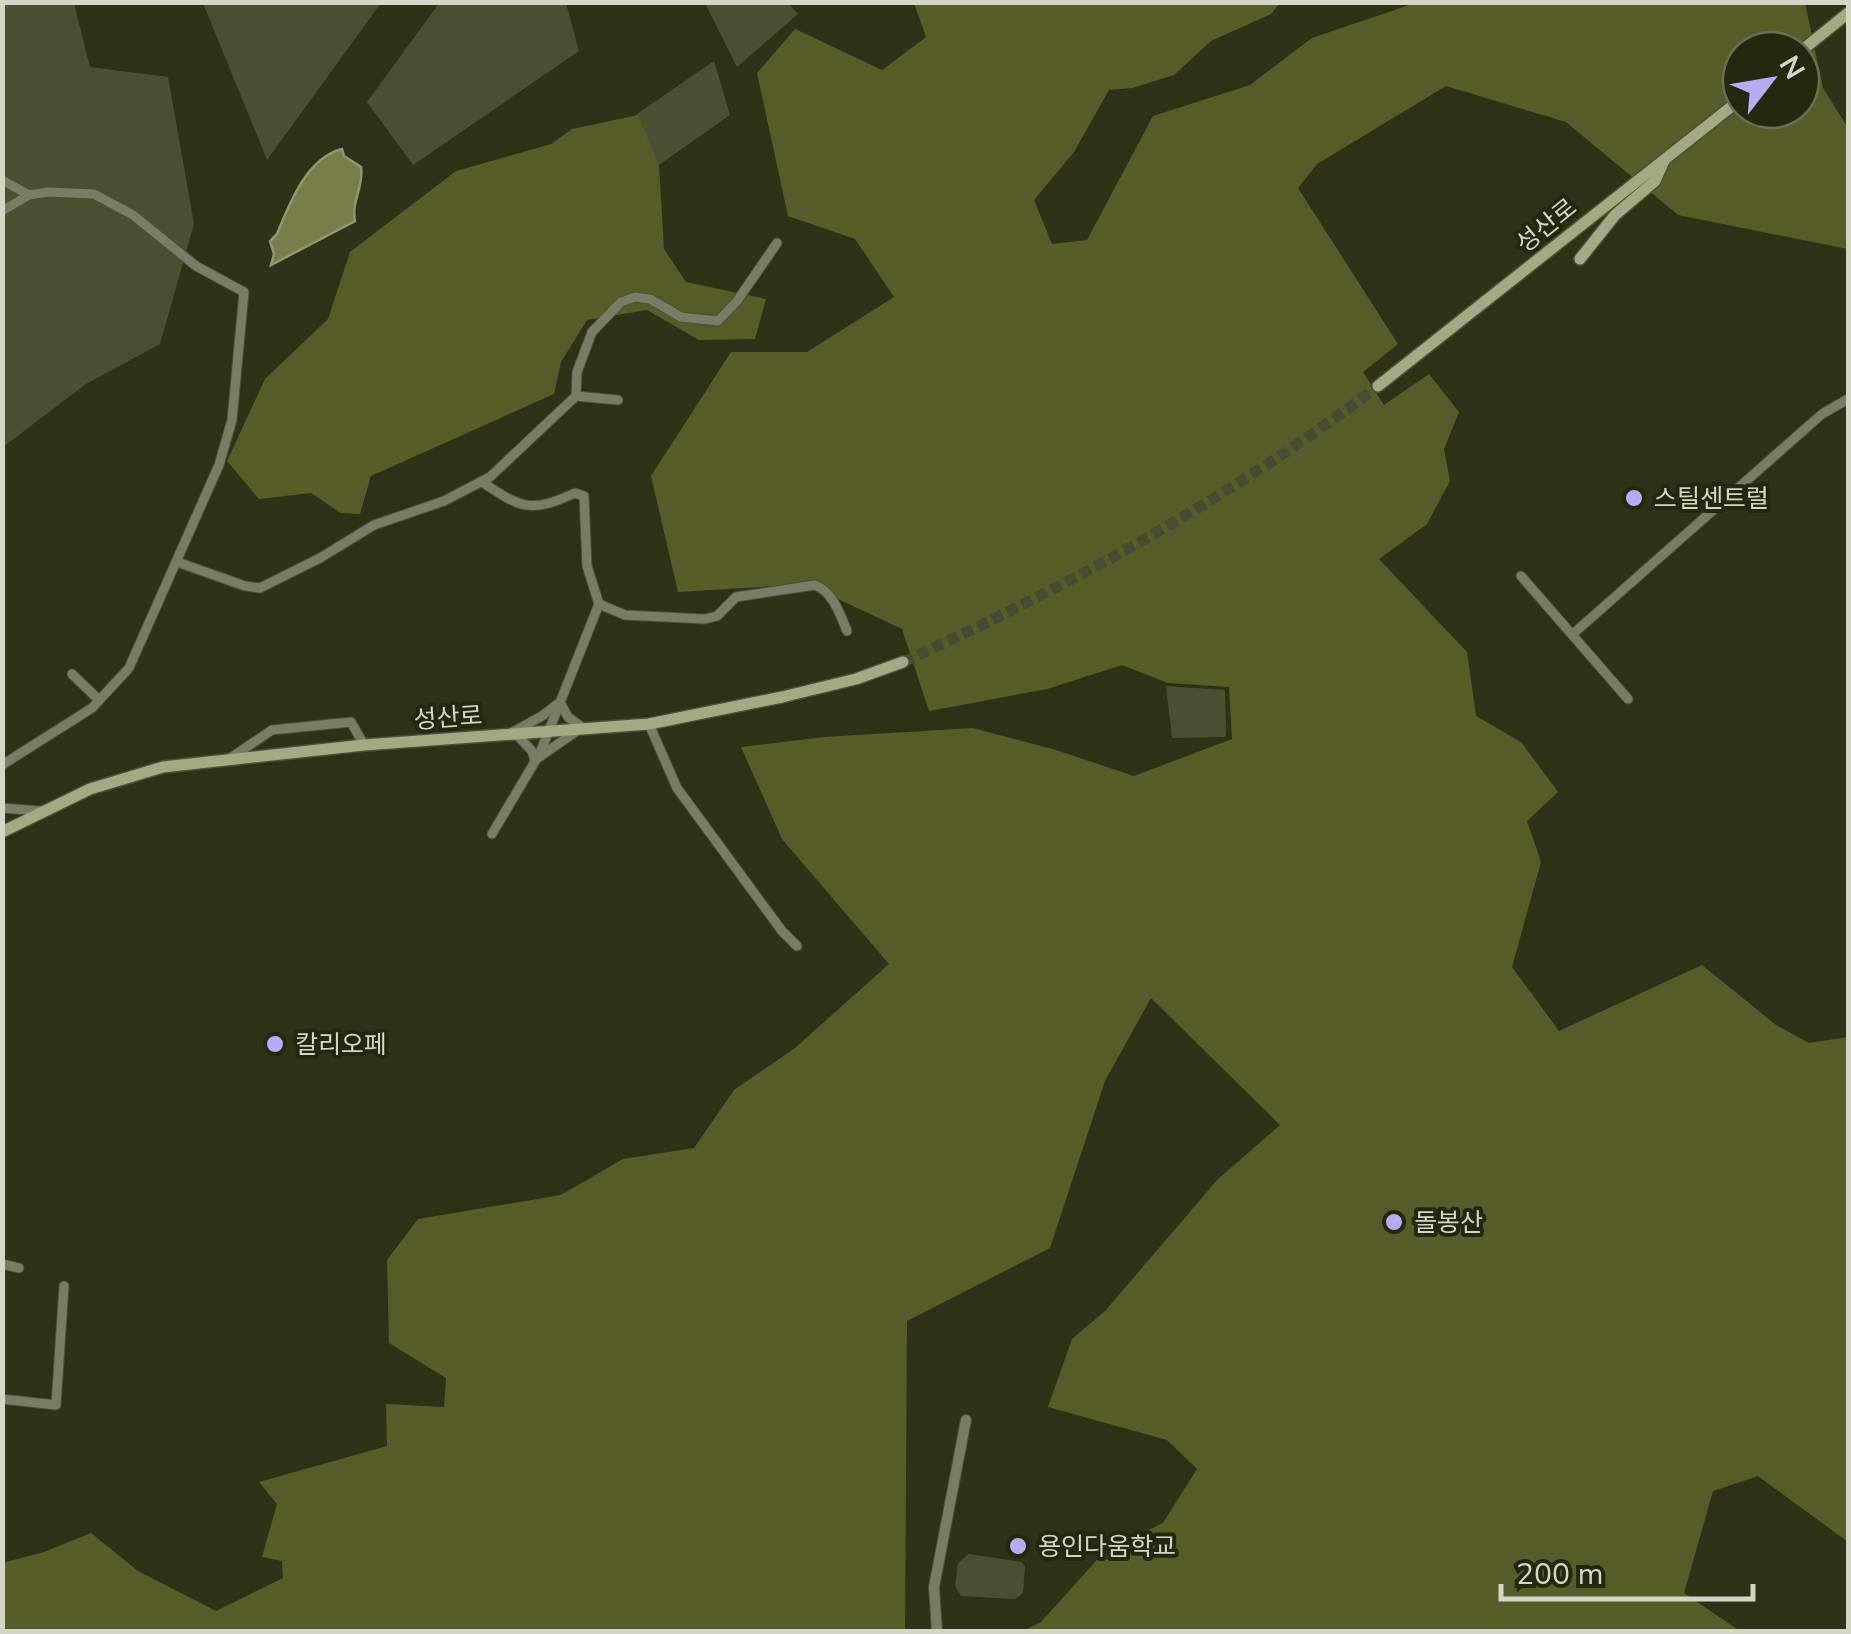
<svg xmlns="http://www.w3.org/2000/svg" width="1851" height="1634" font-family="'Nunito Sans','Noto Sans KR',sans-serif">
<rect width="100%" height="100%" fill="#303218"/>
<!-- green -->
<g fill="#4d5030">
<path d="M440,2L566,3L579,51L413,165L367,102Z"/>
<path d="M2,3H74L90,67L168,77L194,224L160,344L86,384L3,447Z"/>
<path d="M203,3H381L267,160Z"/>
<path d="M705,3H788L798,14L737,67Z"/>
<path d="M714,61L730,115L659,165L634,116Z"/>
<path d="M1166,686L1225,690L1226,737L1172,738Z"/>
<path d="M969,1554L1022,1562L1025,1566L1023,1593L1015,1599L961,1596L955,1586L958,1563Z"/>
</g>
<!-- forest -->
<g fill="#585c27" fill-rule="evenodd">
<path d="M914,3H1280L1271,14L1211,41L1174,75L1132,88L1109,90L1074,152L1034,200L1052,244L1087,240L1153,116L1250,85L1312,38L1415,3H1805L1823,88L1848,128V249L1678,215L1566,122L1446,86L1317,164L1298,188L1398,344L1363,372L1384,405L1429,374L1459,412L1444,449L1450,481L1427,524L1379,559L1467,652L1476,716L1521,742L1558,792L1527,821L1541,862L1512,967L1559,1031L1702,965L1776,1025L1809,1043L1848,1037V1542L1758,1476L1713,1491L1684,1593L1740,1631H1023L1041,1622L1104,1552L1163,1523L1197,1469L1167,1440L1048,1407L1072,1339L1105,1311L1218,1179L1280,1125L1151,998L1105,1081L1050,1248L907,1321L905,1631H3L2,1563L44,1552L91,1533L138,1571L216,1611L283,1578L282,1561L262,1557L277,1504L259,1482L387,1446L386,1404L444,1407L446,1378L389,1343L387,1260L418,1219L561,1195L623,1159L694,1148L734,1090L795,1048L889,964L782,839L741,747L824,737L973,728L1056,750L1134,776L1232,739L1229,687L1168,683L1122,665L1047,689L929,711L902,629L806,584L678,592L651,476L731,352H807L894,297L855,239L788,216L757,73L795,29L882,70L926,37ZM1741,50H1801V110H1741Z"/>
<path d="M638,115L659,165L664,249L686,282L766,299L755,339L699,340L647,310L587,320L561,362L554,394L371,476L360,514L341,513L311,493L259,499L227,461L265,379L328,319L350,252L456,171L551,144L572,129Z"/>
</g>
<!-- water -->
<path fill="#797d47" stroke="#94976d" stroke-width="2.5" d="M342,149L344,156L361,167C364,188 351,200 355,221L271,265L274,254L270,241L277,234C290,202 307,158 342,149Z"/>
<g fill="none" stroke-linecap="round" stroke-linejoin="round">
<!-- secondary-tunnel -->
<path stroke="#484a32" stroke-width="11" stroke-dasharray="11 5.5" stroke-linecap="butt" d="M903,662C1071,585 1231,498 1378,386"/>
<defs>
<g id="minor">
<path d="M2,180L29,195"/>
<path d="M2,211L29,195L48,192L94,194L133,215L196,266L244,292L232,420L219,465L129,668L92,708L2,765"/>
<path d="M576,396L618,400"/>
<path d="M482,482C522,509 531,513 575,493L584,496L587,566L599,604L540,753L492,834"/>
<path d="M177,562L245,586L260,588L320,558L374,525L444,501L490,477L576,396L577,372L592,332L621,302L635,297L650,299L681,317L718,321L737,301L777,243"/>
<path d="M1521,576L1628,699"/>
<path d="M599,604L625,615L705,619L717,616L736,597L815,585C833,592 840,614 847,631"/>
<path d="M1574,633L1822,414L1848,399"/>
<path d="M72,674L99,700"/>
<path d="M649,724L677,788L782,931L797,946"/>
<path d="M511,733L542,716L560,702L568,717L583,728"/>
<path d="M517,735L532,751L535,760L578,730"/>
<path d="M229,759L272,730L351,722L364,745"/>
<path d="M2,808L41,811"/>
<path d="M2,1264L19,1268"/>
<path d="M2,1399L56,1405L64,1286"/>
</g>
<path id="tertiary" d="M937,1632L934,1587L966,1420"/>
<g id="secondary">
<path d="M1801,51L1848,13"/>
<path d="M1580,259L1615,215L1655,181L1664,161"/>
<path d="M1378,386L1741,99"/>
<path d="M2,832L90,789L163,767L364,745L649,724L782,697L856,679L903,662"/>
</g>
</defs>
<!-- minor casing -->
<use href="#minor" stroke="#4d4f37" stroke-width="11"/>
<!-- tertiary casing -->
<use href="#tertiary" stroke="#4d4f37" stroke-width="12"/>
<!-- secondary casing -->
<use href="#secondary" stroke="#4d4f37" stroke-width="14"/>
<!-- minor -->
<use href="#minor" stroke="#7a7c66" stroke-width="9"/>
<!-- tertiary -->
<use href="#tertiary" stroke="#7a7c66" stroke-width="10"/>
<!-- secondary -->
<use href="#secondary" stroke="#a4a883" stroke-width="11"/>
</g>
<!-- markers -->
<g fill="#baaaf7" stroke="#26280e" stroke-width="4">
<circle cx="1634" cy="498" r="10"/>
<circle cx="275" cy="1044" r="10"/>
<circle cx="1394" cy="1222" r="10"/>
<circle cx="1018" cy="1546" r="10"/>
</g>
<g text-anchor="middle" stroke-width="8" stroke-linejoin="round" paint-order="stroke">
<!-- street labels -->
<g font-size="25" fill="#d3d5c5" stroke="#26280e">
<text transform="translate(1546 225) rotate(-39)" y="9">성산로</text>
<text transform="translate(448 717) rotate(-4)" y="9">성산로</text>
</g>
<!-- poi labels -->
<g font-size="25" fill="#d3d5c5" stroke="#26280e" text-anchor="start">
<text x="1654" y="507">스틸센트럴</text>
<text x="295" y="1053">칼리오페</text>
<text x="1414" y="1231">돌봉산</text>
<text x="1038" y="1555">용인다움학교</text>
</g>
</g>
<!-- border -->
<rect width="1851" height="1634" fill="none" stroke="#d3d5c5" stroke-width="10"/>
<!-- north arrow -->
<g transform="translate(1771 80) rotate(59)"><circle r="48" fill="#26280e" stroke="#6b6d57" stroke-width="2.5"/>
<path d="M0-8L18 38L0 25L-18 38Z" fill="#baaaf7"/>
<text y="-15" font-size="28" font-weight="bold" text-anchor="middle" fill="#d3d5c5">N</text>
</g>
<!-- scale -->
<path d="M1501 1584v15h252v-15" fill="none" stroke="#d3d5c5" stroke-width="5"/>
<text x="1516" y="1584" font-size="30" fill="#d3d5c5" stroke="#26280e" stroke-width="8" paint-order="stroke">200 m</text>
</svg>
